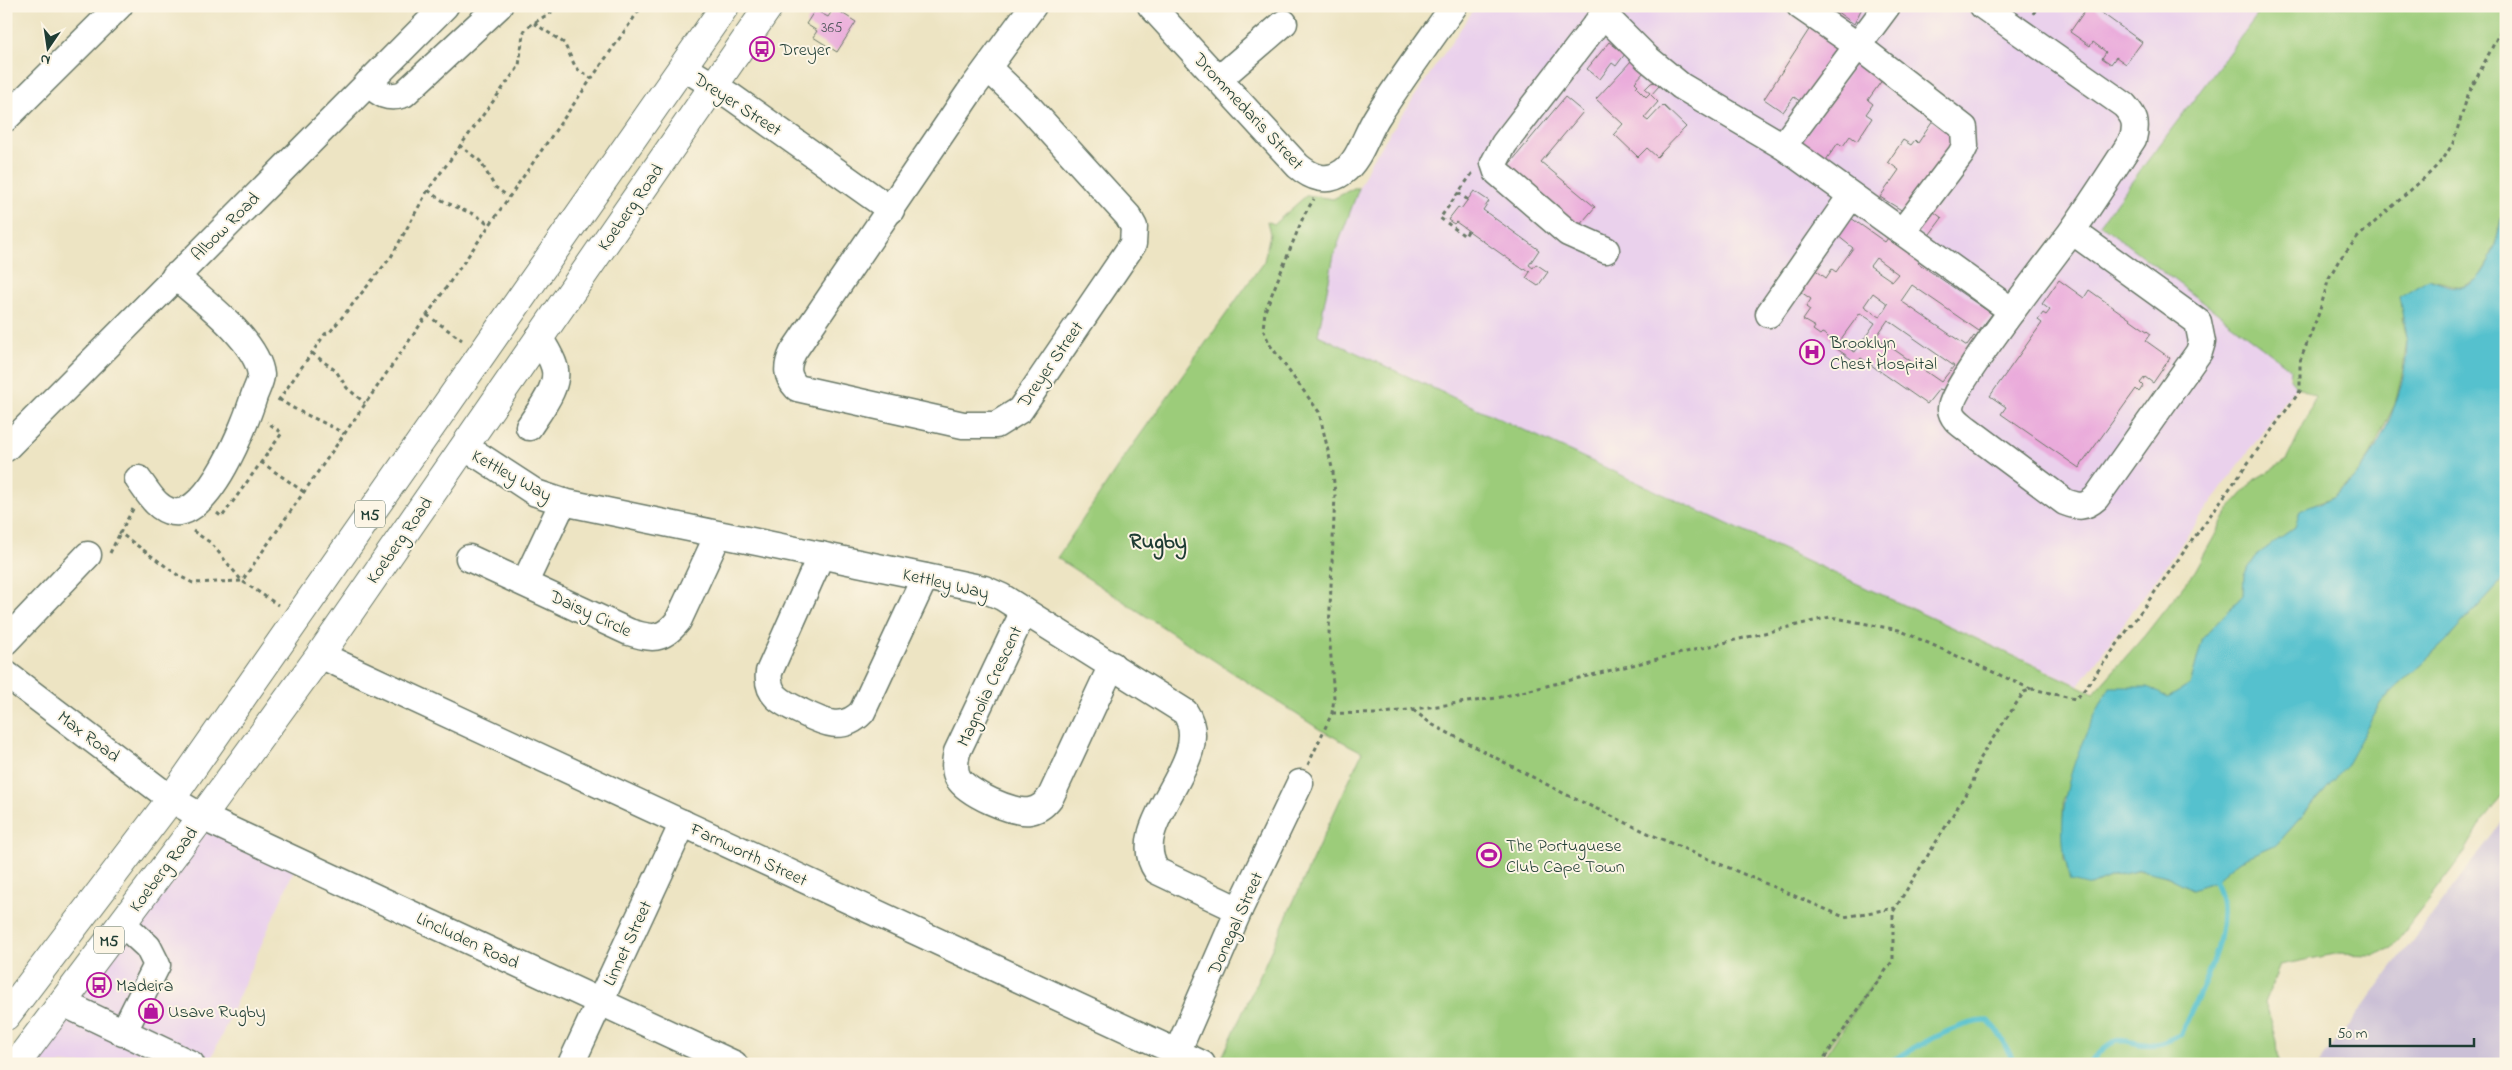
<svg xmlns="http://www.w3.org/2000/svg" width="2512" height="1070" font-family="'Indie Flower',sans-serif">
<rect width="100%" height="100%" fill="#fcf5e5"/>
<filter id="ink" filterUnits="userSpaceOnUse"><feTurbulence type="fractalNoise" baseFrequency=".02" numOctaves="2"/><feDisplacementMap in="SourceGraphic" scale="10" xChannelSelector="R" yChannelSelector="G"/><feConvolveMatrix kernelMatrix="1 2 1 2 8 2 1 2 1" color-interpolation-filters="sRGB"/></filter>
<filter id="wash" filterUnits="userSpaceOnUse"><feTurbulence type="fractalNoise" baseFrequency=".0096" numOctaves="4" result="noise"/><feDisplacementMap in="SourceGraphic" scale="20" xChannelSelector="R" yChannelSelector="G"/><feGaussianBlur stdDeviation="1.12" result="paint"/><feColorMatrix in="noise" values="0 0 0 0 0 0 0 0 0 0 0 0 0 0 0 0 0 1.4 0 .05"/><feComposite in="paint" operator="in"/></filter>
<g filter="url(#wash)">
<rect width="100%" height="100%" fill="#ede4c3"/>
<!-- built -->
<g fill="#ead1ec">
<path d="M1476,6H2264L2291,369L2288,377L2296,386L2079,685L1317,335L1334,255L1350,209L1371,161Z"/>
<path d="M202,817L298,861L209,1064H191L164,1052L158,1064H16Z"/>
</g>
<!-- industrial -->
<path fill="#cabfd6" d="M2506,817V1064H2319Z"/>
<!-- green -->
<path fill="#9ccc7a" stroke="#5e8457" d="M2264,6H2506V194L2497,238L2489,261L2478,279L2461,287L2428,279L2402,317L2407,338L2403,370L2395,404L2371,454L2354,478L2331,498L2316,503L2295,527L2257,555L2244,575L2243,595L2203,638L2190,685L2168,698L2148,687L2063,800L2064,861L2091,886C2137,866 2148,865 2192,889L2215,881L2238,861L2277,844L2324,792L2363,734L2381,702L2445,642L2506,576V793L2483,820L2464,853L2392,948L2374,955L2335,954L2280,965L2265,1002L2277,1041L2279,1064H1820L1877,977L1816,1064H1225L1220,1062L1362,752L1319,729L1057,558L1123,459L1264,261L1270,234L1267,221L1274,224L1307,195L1333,199L1354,188H1359L1334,255L1318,335L2094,693L2145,635L2195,571L2230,508L2254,480L2286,461L2308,415L2315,396L2296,386L2290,379L2291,369L2100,224Z"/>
<!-- water -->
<path fill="#55c1ce" stroke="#3a7f81" d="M2506,194V576L2445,642L2381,702L2345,768L2277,844L2238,861L2215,881L2192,889L2167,876L2140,870L2112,877L2091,886L2071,881C2048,813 2076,747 2110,687H2148L2168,698L2190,685L2203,638L2243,595L2244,575L2257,555L2295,527L2300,511C2310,506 2323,503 2332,497C2376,469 2408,390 2407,339C2406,326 2401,311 2399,297L2428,279C2437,282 2451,288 2462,287C2495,280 2500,221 2506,194Z"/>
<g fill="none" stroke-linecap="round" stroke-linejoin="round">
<!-- stream -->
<g stroke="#55c1ce" stroke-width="5.5">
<path d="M1887,1064C1912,1049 1960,1020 1988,1021L1998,1032L2015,1064"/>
<path d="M2090,1064C2122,1022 2126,1051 2162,1043C2168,1041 2174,1037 2180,1035C2197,999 2224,949 2222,907C2222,896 2216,884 2212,874"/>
</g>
</g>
<g id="blocks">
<!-- building -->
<g fill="#eaabdb" fill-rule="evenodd">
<path d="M1829,6H1863L1854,24Z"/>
<path d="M2088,6H2092L2142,42L2126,64L2116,57L2111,64L2102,58L2106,52L2093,42L2090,46L2070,32Z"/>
<path d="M834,8L856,22L837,52L813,37L817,31L806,24L815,10L828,17Z"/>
<path d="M1814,22L1845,46L1804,104L1794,97L1783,112L1764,99Z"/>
<path d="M1609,42L1625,54L1616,66L1612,63L1600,79L1587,69Z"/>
<path d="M1859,59L1885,76L1868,100L1873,104L1866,114L1872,118L1857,141L1850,136L1843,146L1838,143L1821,167L1797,148Z"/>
<path d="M1632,60L1645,71L1635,82L1638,85L1636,87L1646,97L1650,93L1645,89L1651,83L1655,82L1659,86L1651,95L1658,102L1644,118L1648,121L1663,105L1686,127L1657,157L1647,148L1638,157L1614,134L1623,124L1596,99Z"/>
<path d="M1565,97L1583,112L1541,162L1595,207L1579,226L1507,167Z"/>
<path d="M1933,121L1954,135L1958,141L1908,214L1880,197L1899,170L1888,162L1903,140L1911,145L1915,140L1918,143Z"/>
<path d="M1474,191L1489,201L1483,210L1539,250L1529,265L1533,268L1536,264L1548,272L1538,286L1526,278L1530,272L1525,268L1524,270L1456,222L1454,224L1448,220L1458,207L1461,209Z"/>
<path d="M1926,206L1942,218L1927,238L1911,227Z"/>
<path d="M1851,218L1885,242L1888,238L1920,260L1918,263L1992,314L1979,331L1912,285L1901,301L1967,346L1974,336L1979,340L1949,380L1951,381L1948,385L1946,384L1943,390L1939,389L1927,404L1861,358L1857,363L1830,344L1832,341L1826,335L1822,333L1820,335L1813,330L1815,327L1803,320L1810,310L1806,307L1811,299L1798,290L1813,268L1826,278L1832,269L1836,272L1853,248L1838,236ZM1876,258L1898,274L1892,281L1870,266ZM1873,293L1888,304L1880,317L1864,306ZM1860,313L1875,323L1855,352L1838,343ZM1888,320L1954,366L1941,382L1876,337Z"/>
<path d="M2059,280L2084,298L2089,290L2151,334L2146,341L2170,358L2153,383L2145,377L2140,383L2143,386L2139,392L2136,389L2079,468L2001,414L2006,407L1990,396L2042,323L2038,320L2043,313L2046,315L2050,310L2042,304Z"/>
</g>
</g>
</g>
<g filter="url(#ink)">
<use href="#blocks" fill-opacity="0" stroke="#677766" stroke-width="1"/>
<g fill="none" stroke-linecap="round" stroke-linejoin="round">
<defs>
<g id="minor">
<path d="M1151,6L1298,166C1311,177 1327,184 1343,172C1360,160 1366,134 1377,117C1401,79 1428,43 1454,6"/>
<path d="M1800,6L1858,46L1964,128L1965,146L1961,154L1902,232"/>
<path d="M1983,6L2124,105C2135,117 2137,123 2133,139C2113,170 2093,201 2072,231C2053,257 1950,388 1951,409C1952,419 1961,424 1967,429L2065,502C2078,507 2085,508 2096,498L2199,352L2202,342L2198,322L2072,231"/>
<path d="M1604,15L1647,58L1681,86L1783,146L2012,311"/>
<path d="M683,67L732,97L891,210"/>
<path d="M988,68L1028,106L1128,216L1134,227L1133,244L1020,410L996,425H963L797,388C786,376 786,367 793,352L969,93L1033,6"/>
<path d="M1219,79L1284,23"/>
<path d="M368,83C380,94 388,100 404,94L499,6"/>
<path d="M6,118L119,6"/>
<path d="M1783,146L1887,6"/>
<path d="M1606,250L1568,233L1497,172L1494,163L1504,144L1610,6"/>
<path d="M1769,314L1851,196"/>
<path d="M529,427C539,411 561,385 554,366C551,356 544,346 539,337"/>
<path d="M6,448L445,6"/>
<path d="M463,448L481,457L536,493L563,502L984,589L1002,597L1185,712C1218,761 1123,823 1157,871L1239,910"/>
<path d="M138,479C148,492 156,509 173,512C209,518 246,423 254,396C256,390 261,381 261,375C258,341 199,297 175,276"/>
<path d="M821,555L769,672C766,696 783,703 802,712C824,723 843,732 862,712L925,577"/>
<path d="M469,558L629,632C652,639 662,641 678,621L718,535"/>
<path d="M525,582L563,502"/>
<path d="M1024,611L957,752C955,760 954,771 958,778C967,793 1013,814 1030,811C1040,809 1045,804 1051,796L1112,665"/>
<path d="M6,641L88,555"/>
<path d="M320,655L1202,1064"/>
<path d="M6,674L171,799L202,817L734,1064"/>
<path d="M122,923L148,947L157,965L123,1033"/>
<path d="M63,1003L191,1064"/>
<path d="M571,1064L683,823"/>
<path d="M1172,1064L1239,910L1300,783"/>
</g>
<g id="major">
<path d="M6,1016L171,799L725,6"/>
<path d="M16,1064L202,817L320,655L769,6"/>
</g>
</defs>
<!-- minor casing -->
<use href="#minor" stroke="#677766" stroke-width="29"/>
<!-- major casing -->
<use href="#major" stroke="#677766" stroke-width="30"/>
<!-- path -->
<g stroke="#677766" stroke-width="3" stroke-dasharray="4 4" stroke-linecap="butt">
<path d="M2033,14L2038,6"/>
<path d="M534,23L564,43L576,68L592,79"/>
<path d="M459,145L480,161L495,187L509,197"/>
<path d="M428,190C449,209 470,208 490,225"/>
<path d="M1458,193L1468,200"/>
<path d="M1468,231L1465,236L1440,218L1474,171"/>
<path d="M427,315L462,340"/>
<path d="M312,353L336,371L347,388L365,403"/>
<path d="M279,399C301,415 323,420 344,434"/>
<path d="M278,401L325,334L330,332L391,257L428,190L519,66L523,34L526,28L561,6"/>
<path d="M261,462L304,492"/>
<path d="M133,509L120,533L179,576L193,583L242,581L642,6"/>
<path d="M217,513L222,517L282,433L267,422"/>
<path d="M193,531L211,543L242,581L278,605"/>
<path d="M110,553L120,533"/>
<path d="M1413,710L1433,725L1565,794L1652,835L1844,917L1895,908"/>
<path d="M1332,713L1377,714L1497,698L1830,617L1899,630L2031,689"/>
<path d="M1308,765L1332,713L1334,698L1329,631L1335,495L1333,472L1319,412L1270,345L1263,329L1265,311L1304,215L1314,199"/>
<path d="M1820,1064L1893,960V912L1973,782L1979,759L2024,692L2033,689L2075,699L2082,693L2300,391V361L2319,313L2329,278L2339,260L2358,237L2431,172L2444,158L2453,143L2468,95L2506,20"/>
</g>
<!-- minor -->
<use href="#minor" stroke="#fff" stroke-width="26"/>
<!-- major -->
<use href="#major" stroke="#fff" stroke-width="28"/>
</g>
</g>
<!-- icons -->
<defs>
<symbol id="bus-ring" viewBox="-11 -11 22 22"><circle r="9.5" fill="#fcf5e5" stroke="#b5179e" stroke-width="1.5"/><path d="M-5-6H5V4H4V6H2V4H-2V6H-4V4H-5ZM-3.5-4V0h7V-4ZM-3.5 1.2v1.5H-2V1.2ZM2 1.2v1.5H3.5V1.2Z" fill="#b5179e"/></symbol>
<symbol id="hospital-ring" viewBox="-11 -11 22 22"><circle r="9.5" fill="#fcf5e5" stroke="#b5179e" stroke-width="1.5"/><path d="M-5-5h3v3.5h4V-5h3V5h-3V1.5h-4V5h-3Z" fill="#b5179e"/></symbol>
<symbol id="stadium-ring" viewBox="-11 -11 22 22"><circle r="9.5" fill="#fcf5e5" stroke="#b5179e" stroke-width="1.5"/><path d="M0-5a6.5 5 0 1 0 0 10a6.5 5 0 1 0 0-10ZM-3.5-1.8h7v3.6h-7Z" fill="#b5179e"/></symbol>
<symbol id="shop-ring" viewBox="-11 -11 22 22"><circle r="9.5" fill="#fcf5e5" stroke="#b5179e" stroke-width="1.5"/><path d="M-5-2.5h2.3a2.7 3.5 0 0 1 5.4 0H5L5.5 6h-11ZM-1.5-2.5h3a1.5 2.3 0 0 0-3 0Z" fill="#b5179e"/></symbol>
</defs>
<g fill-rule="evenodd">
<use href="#bus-ring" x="748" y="35" width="28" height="28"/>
<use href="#hospital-ring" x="1798" y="338" width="28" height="28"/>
<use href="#stadium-ring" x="1475" y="841" width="28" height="28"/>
<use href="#bus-ring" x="85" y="971" width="28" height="28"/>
<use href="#shop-ring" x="137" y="997" width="28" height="28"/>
</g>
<g text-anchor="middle" stroke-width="4" stroke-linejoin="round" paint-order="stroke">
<!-- number labels -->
<g font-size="15" fill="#52585e">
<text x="832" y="32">365</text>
</g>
<!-- shield labels -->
<g fill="#fcf5e5" stroke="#617469" stroke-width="1">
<rect x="355" y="500.5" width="30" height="27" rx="4"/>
<rect x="94" y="926.5" width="30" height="27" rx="4"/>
</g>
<g font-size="16" font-weight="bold" fill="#1f3d34">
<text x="370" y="520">M5</text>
<text x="109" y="946">M5</text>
</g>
<!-- poi labels -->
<g font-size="18" fill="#1f3d34" stroke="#fcf5e5" text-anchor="start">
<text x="780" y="55">Dreyer</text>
<text x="1830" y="348">Brooklyn<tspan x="1830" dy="21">Chest Hospital</tspan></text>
<text x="1506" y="851">The Portuguese<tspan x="1506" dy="21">Club Cape Town</tspan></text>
<text x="116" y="991">Madeira</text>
<text x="168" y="1017">Usave Rugby</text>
</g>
<!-- street labels -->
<g font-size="18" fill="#1f3d34" stroke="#fcf5e5">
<text transform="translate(738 104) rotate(33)" y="6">Dreyer Street</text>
<text transform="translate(1249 111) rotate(47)" y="6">Drommedaris Street</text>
<text transform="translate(630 207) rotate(-55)" y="6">Koeberg Road</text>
<text transform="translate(225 226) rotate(-45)" y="6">Albow Road</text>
<text transform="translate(1050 364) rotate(-55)" y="6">Dreyer Street</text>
<text transform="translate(512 475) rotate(29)" y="6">Kettley Way</text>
<text transform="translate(399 540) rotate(-55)" y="6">Koeberg Road</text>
<text transform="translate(946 583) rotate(13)" y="6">Kettley Way</text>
<text transform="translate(591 613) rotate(25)" y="6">Daisy Circle</text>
<text transform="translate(989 686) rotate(-65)" y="6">Magnolia Crescent</text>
<text transform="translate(89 736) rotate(37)" y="6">Max Road</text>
<text transform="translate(749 854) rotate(25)" y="6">Farnworth Street</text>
<text transform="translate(163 869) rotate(-53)" y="6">Koeberg Road</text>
<text transform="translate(1235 923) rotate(-66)" y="6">Donegal Street</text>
<text transform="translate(468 940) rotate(25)" y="6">Lincluden Road</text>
<text transform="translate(627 943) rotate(-65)" y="6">Linnet Street</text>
</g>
<!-- district labels -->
<g font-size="22" font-weight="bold" fill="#1f3d34" stroke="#fcf5e5">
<text x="1158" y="548">Rugby</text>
</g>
</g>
<!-- margin -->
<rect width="2512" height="1070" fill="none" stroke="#fcf5e5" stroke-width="25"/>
<!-- north arrow -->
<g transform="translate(48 48) rotate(193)" stroke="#fcf5e5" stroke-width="4" paint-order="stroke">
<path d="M0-4L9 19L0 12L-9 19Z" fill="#1f3d34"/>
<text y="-8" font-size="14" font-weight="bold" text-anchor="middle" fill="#1f3d34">N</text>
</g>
<!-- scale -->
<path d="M2330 1038v8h144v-8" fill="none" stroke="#1f3d34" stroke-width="2.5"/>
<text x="2337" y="1038" font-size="15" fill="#1f3d34" stroke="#fcf5e5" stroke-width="4" paint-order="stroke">50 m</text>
</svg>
